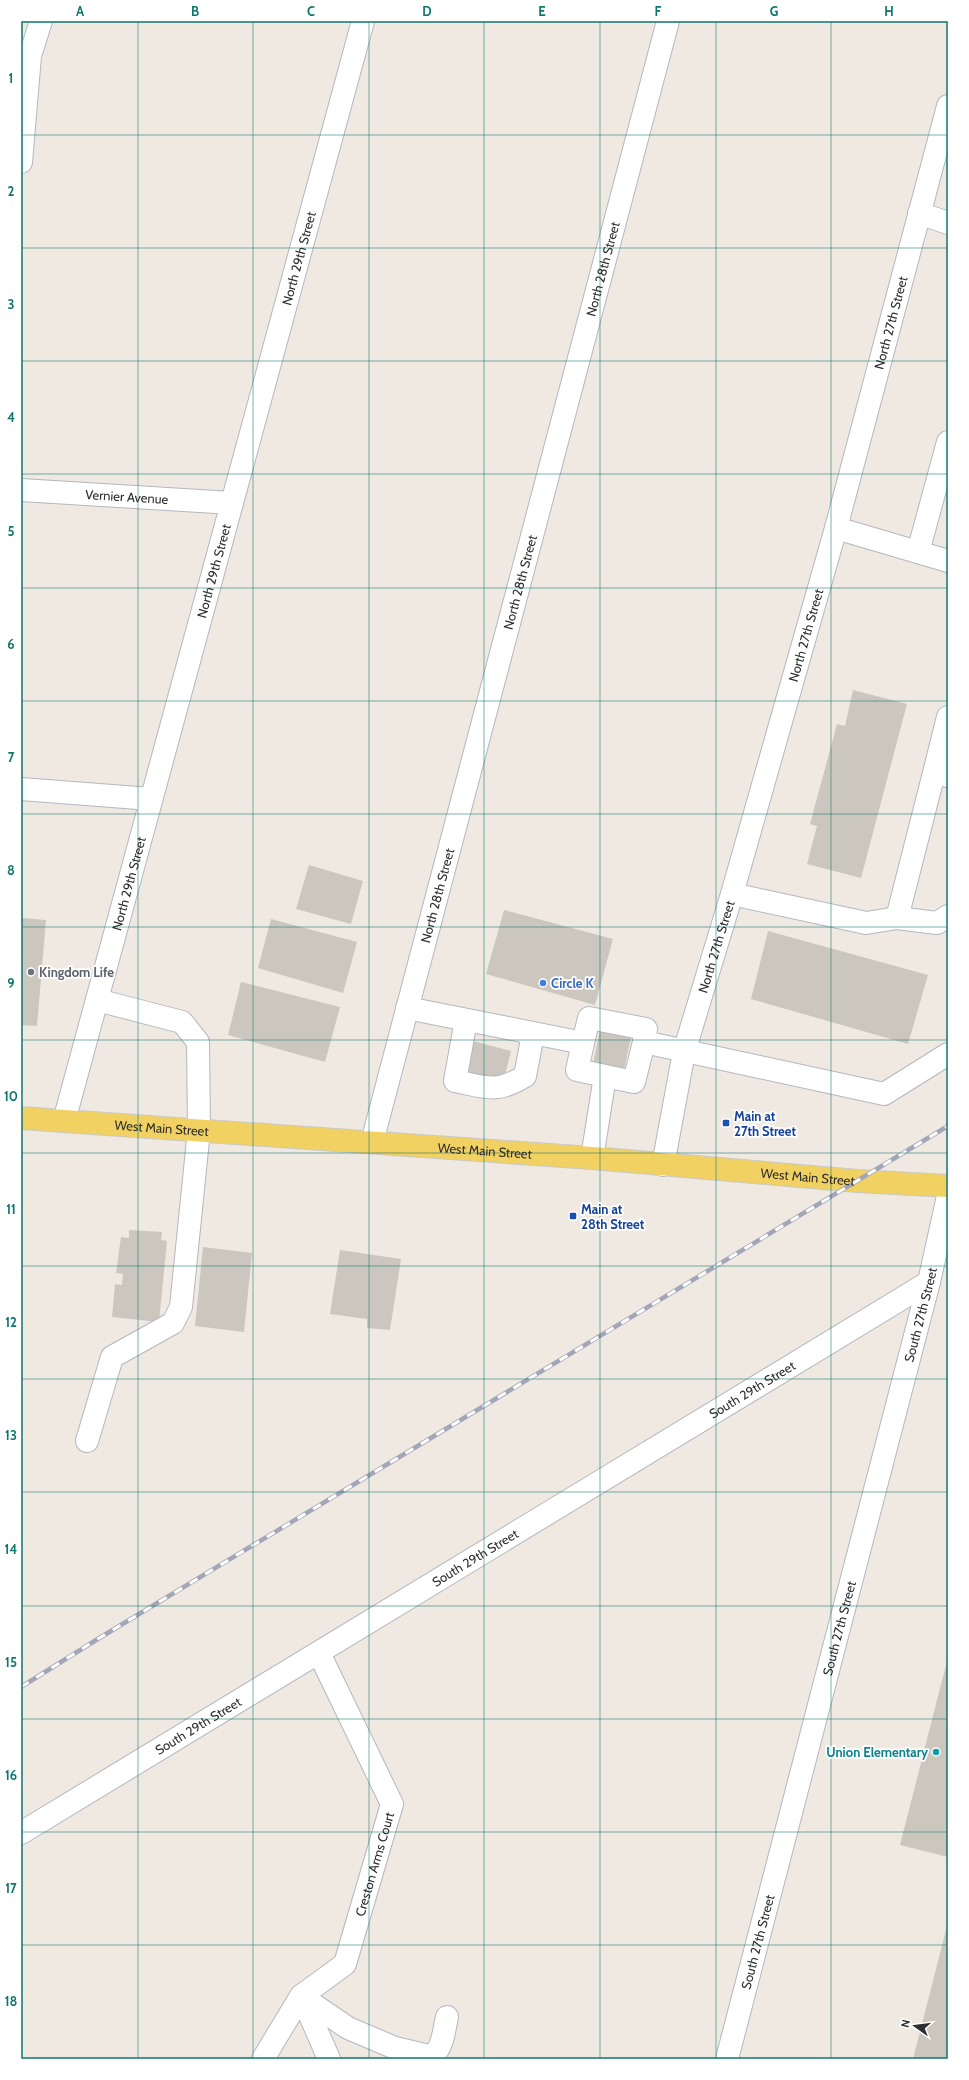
<svg xmlns="http://www.w3.org/2000/svg" width="969" height="2080" font-family="Cabin,sans-serif">
<rect width="100%" height="100%" fill="#efe9e1"/>
<!-- building -->
<g fill="#cbc7bf">
<path d="M853,690L907,704L861,878L807,864L817,826L810,824L837,724L845,726Z"/>
<path d="M309,865L363,881L351,924L296,909Z"/>
<path d="M504,910L613,939L595,1005L486,974Z"/>
<path d="M21,918L46,920L37,1026L21,1025Z"/>
<path d="M271,919L357,942L343,993L258,968Z"/>
<path d="M768,931L928,975L908,1044L751,999Z"/>
<path d="M241,982L340,1007L325,1062L228,1035Z"/>
<path d="M600,1030L631,1037L623,1075L592,1068Z"/>
<path d="M473,1041L511,1051L503,1083L465,1072Z"/>
<path d="M129,1230L162,1232L161,1240L167,1241L159,1322L112,1317L115,1284L122,1285L123,1274L116,1273L121,1237L129,1238Z"/>
<path d="M203,1247L252,1253L244,1332L195,1326Z"/>
<path d="M340,1250L401,1259L390,1330L367,1328V1319L330,1314Z"/>
<path d="M947,1661H948V1857L900,1845Z"/>
<path d="M947,1926L948,2059H913Z"/>
</g>
<g fill="none" stroke-linecap="round" stroke-linejoin="round">
<defs>
<g id="minor">
<path d="M21,162L30,56L41,21"/>
<path d="M919,213L948,223"/>
<path id="s1" d="M21,490L232,503"/>
<path d="M836,528L948,561"/>
<path d="M918,552L948,442"/>
<path d="M948,717L934,773L948,776"/>
<path d="M21,789L151,799"/>
<path d="M732,894L866,923L897,918L937,923L948,916"/>
<path d="M897,918L934,773"/>
<path d="M407,1008L583,1043L577,1070L605,1076L592,1158"/>
<path d="M466,1020L455,1081C486,1087 496,1094 525,1076L533,1034"/>
<path d="M583,1043L589,1018L646,1029L644,1042"/>
<path d="M605,1076L634,1082L644,1042L884,1094L948,1054"/>
<path id="s2" d="M64,1121L363,21"/>
<path id="s3" d="M372,1142L668,21"/>
<path id="s4" d="M663,1165L684,1052L732,894L836,528L948,106"/>
<path d="M87,1441L112,1357L173,1323L181,1307L199,1130L198,1042L182,1022L97,1000"/>
<path id="s5" d="M21,1833L929,1282"/>
<path d="M301,1996L348,2028L395,2048L429,2056C443,2053 444,2029 447,2017"/>
<path d="M302,1997L329,2059"/>
<path id="s6" d="M263,2059L301,1996L345,1964L392,1804L319,1653"/>
<path id="s7" d="M727,2059L929,1282L948,1196"/>
</g>
<g id="major">
<path id="s8" d="M21,1118L592,1158L858,1181L948,1186"/>
</g>
</defs>
<!-- minor casing -->
<use href="#minor" stroke="#b4b7c1" stroke-width="24"/>
<!-- major casing -->
<use href="#major" stroke="#c9c9c9" stroke-width="24"/>
<!-- minor -->
<use href="#minor" stroke="#fff" stroke-width="22"/>
<!-- major -->
<use href="#major" stroke="#f2d163" stroke-width="22"/>
<defs>
<path id="rail" d="M21,1687L101,1637L948,1126"/>
</defs>
<!-- rail casing -->
<use href="#rail" stroke="#a3a6b8" stroke-width="4.5"/>
<!-- rail -->
<use href="#rail" stroke="#fff" stroke-width="3" stroke-dasharray="9" stroke-linecap="butt"/>
</g>
<!-- grid -->
<path fill="none" stroke="#0f766e" stroke-width="1" stroke-opacity="0.55" d="M138,21V2059M253,21V2059M369,21V2059M484,21V2059M600,21V2059M716,21V2059M831,21V2059M21,135H948M21,248H948M21,361H948M21,474H948M21,588H948M21,701H948M21,814H948M21,927H948M21,1040H948M21,1153H948M21,1266H948M21,1379H948M21,1492H948M21,1606H948M21,1719H948M21,1832H948M21,1945H948"/>
<!-- markers -->
<circle fill="#6b7280" stroke="#fff" stroke-width="1.5" cx="31" cy="972" r="4"/>
<circle fill="#3f7fe0" stroke="#fff" stroke-width="1.5" cx="543" cy="983" r="4"/>
<g fill="#1a4fb4" stroke="#fff" stroke-width="1.5">
<rect x="722" y="1119" width="8" height="8" rx="2"/>
<rect x="569" y="1212" width="8" height="8" rx="2"/>
</g>
<circle fill="#0f9aa8" stroke="#fff" stroke-width="1.5" cx="936" cy="1752" r="4"/>
<g text-anchor="middle" stroke-width="3.5" stroke-linejoin="round" paint-order="stroke">
<!-- street labels -->
<g font-size="13" fill="#2e2e2e" stroke="#fff">
<text dy="5" stroke="none"><textPath href="#s2" startOffset="894">North 29th Street</textPath></text>
<text dy="5" stroke="none"><textPath href="#s3" startOffset="903">North 28th Street</textPath></text>
<text dy="5" stroke="none"><textPath href="#s4" startOffset="873">North 27th Street</textPath></text>
<text dy="5" stroke="none"><textPath href="#s1" startOffset="106">Vernier Avenue</textPath></text>
<text dy="5" stroke="none"><textPath href="#s2" startOffset="570">North 29th Street</textPath></text>
<text dy="5" stroke="none"><textPath href="#s3" startOffset="579">North 28th Street</textPath></text>
<text dy="5" stroke="none"><textPath href="#s4" startOffset="549">North 27th Street</textPath></text>
<text dy="5" stroke="none"><textPath href="#s2" startOffset="246">North 29th Street</textPath></text>
<text dy="5" stroke="none"><textPath href="#s3" startOffset="255">North 28th Street</textPath></text>
<text dy="5" stroke="none"><textPath href="#s4" startOffset="225">North 27th Street</textPath></text>
<text dy="5" stroke="none"><textPath href="#s8" startOffset="141">West Main Street</textPath></text>
<text dy="5" stroke="none"><textPath href="#s8" startOffset="465">West Main Street</textPath></text>
<text dy="5" stroke="none"><textPath href="#s8" startOffset="789">West Main Street</textPath></text>
<text dy="5" stroke="none"><textPath href="#s7" startOffset="769">South 27th Street</textPath></text>
<text dy="5" stroke="none"><textPath href="#s5" startOffset="855">South 29th Street</textPath></text>
<text dy="5" stroke="none"><textPath href="#s5" startOffset="531">South 29th Street</textPath></text>
<text dy="5" stroke="none"><textPath href="#s7" startOffset="445">South 27th Street</textPath></text>
<text dy="5" stroke="none"><textPath href="#s5" startOffset="207">South 29th Street</textPath></text>
<text dy="5" stroke="none"><textPath href="#s6" startOffset="232">Creston Arms Court</textPath></text>
<text dy="5" stroke="none"><textPath href="#s7" startOffset="121">South 27th Street</textPath></text>
</g>
<!-- worship labels -->
<g font-size="13" font-weight="bold" fill="#5b616d" stroke="#fff" text-anchor="start">
<text x="39" y="977">Kingdom Life</text>
</g>
<!-- shop labels -->
<g font-size="13" font-weight="bold" fill="#366cbe" stroke="#fff" text-anchor="start">
<text x="551" y="988">Circle K</text>
</g>
<!-- transit labels -->
<g font-size="13" font-weight="bold" fill="#164399" stroke="#fff" text-anchor="start">
<text x="734" y="1121">Main at<tspan x="734" dy="15">27th Street</tspan></text>
<text x="581" y="1214">Main at<tspan x="581" dy="15">28th Street</tspan></text>
</g>
<!-- culture labels -->
<g font-size="13" font-weight="bold" fill="#0d838f" stroke="#fff" text-anchor="end">
<text x="928" y="1757">Union Elementary</text>
</g>
</g>
<!-- border -->
<rect width="969" height="2080" fill="none" stroke="#ffffff" stroke-width="44"/>
<!-- north arrow -->
<g transform="translate(915 2026) rotate(284)" stroke="#ffffff" stroke-width="3" paint-order="stroke">
<path d="M0-3L7 15L0 10L-7 15Z" fill="#2e2e2e"/>
<text y="-6" font-size="11" font-weight="bold" text-anchor="middle" fill="#2e2e2e">N</text>
</g>
<rect x="22" y="22" width="925" height="2036" fill="none" stroke="#0f766e" stroke-width="1.5"/>
<g font-size="13" text-anchor="middle" font-weight="bold" fill="#0f766e">
<text x="80" y="16">A</text>
<text x="195" y="16">B</text>
<text x="311" y="16">C</text>
<text x="427" y="16">D</text>
<text x="542" y="16">E</text>
<text x="658" y="16">F</text>
<text x="774" y="16">G</text>
<text x="889" y="16">H</text>
<text x="11" y="83">1</text>
<text x="11" y="196">2</text>
<text x="11" y="309">3</text>
<text x="11" y="422">4</text>
<text x="11" y="536">5</text>
<text x="11" y="649">6</text>
<text x="11" y="762">7</text>
<text x="11" y="875">8</text>
<text x="11" y="988">9</text>
<text x="11" y="1101">10</text>
<text x="11" y="1214">11</text>
<text x="11" y="1327">12</text>
<text x="11" y="1440">13</text>
<text x="11" y="1554">14</text>
<text x="11" y="1667">15</text>
<text x="11" y="1780">16</text>
<text x="11" y="1893">17</text>
<text x="11" y="2006">18</text>
</g>
</svg>
